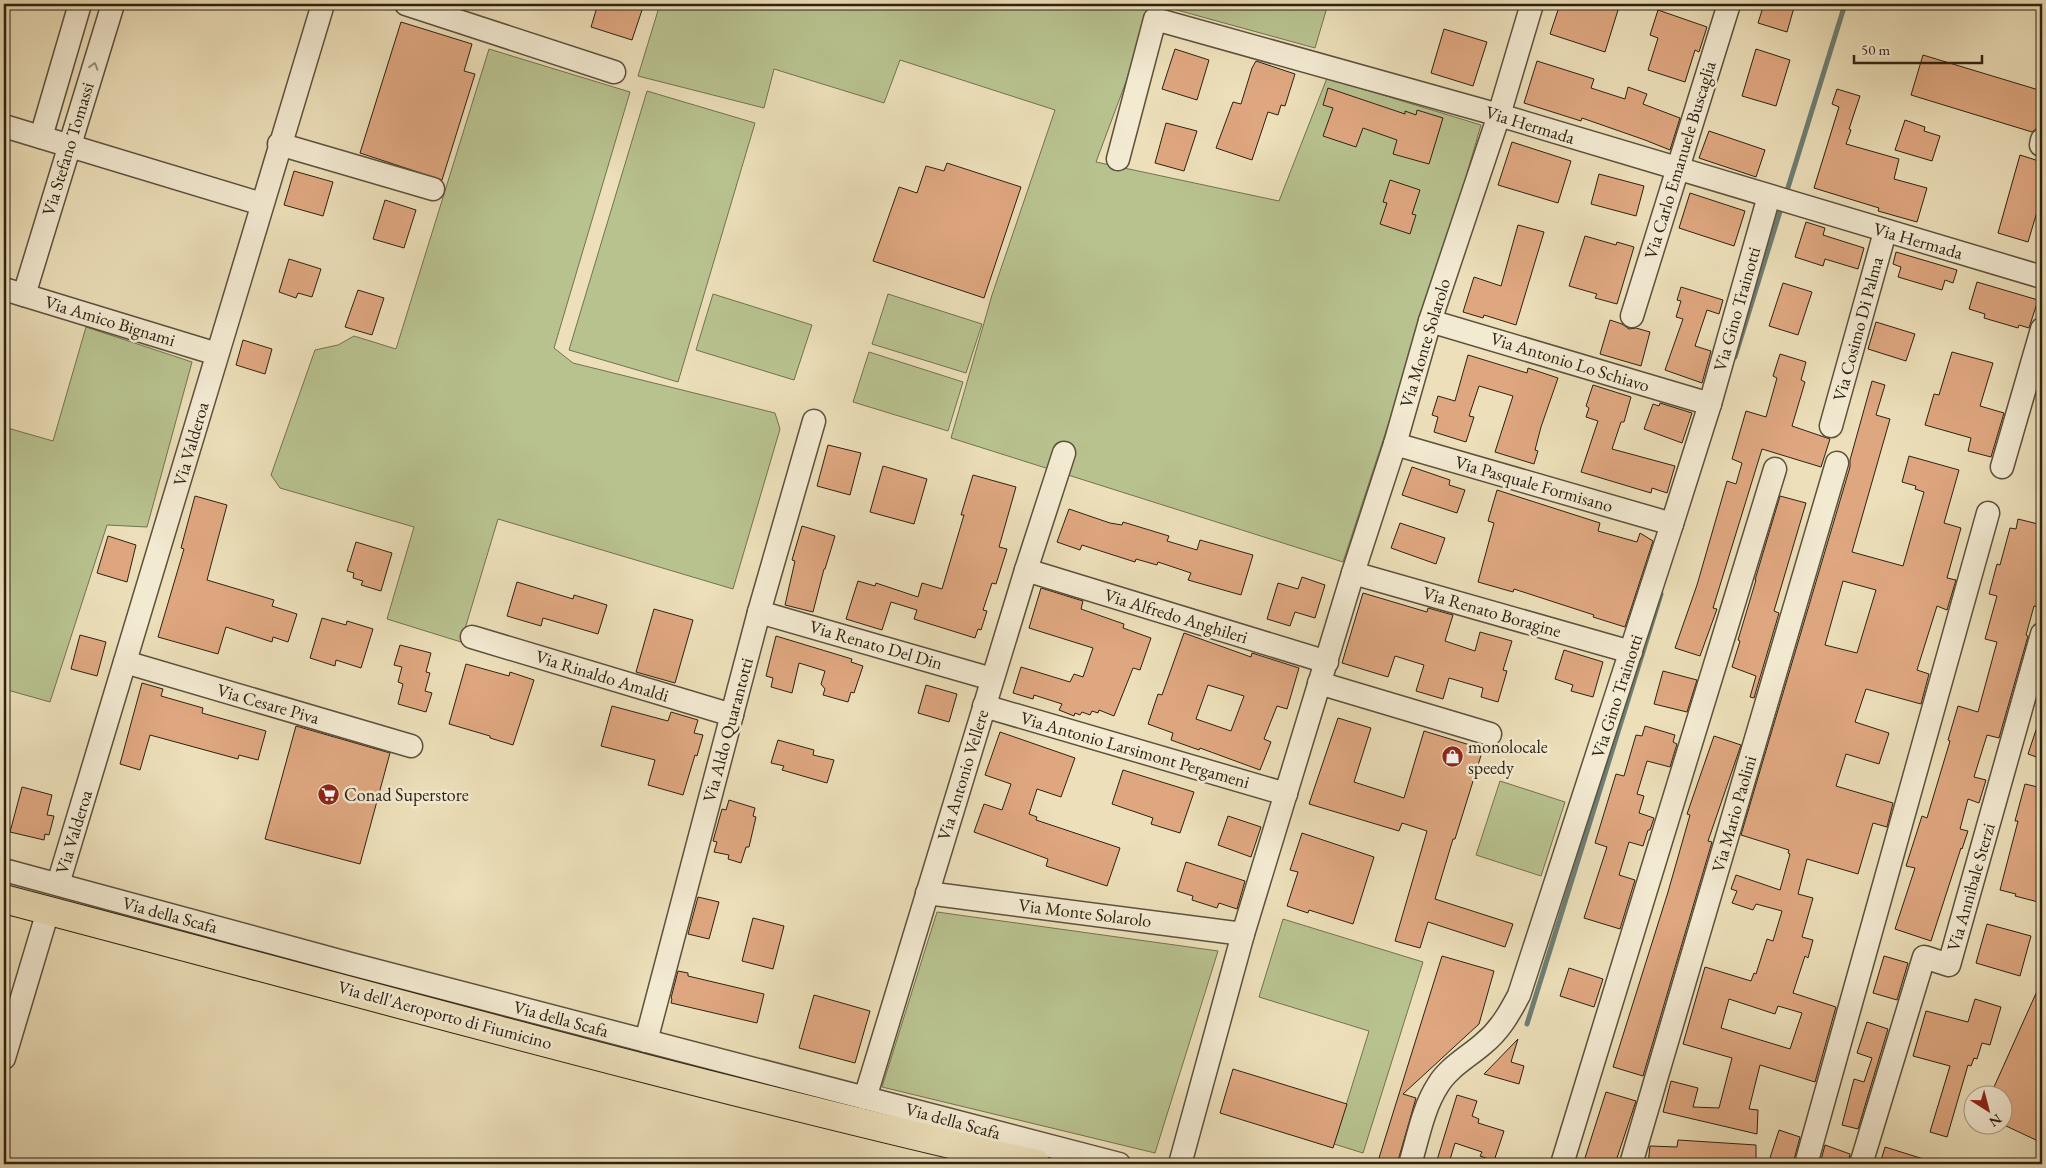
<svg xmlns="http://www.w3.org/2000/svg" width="2046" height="1168" font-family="'EB Garamond',serif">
<rect width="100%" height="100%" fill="#ecdfb9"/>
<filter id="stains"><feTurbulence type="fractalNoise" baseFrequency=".004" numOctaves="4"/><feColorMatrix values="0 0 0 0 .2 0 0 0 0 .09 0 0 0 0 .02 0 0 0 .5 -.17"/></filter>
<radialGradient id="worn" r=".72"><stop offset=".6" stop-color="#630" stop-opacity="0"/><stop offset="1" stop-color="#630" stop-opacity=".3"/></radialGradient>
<!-- green -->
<g fill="#b8c28f" stroke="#727250">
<path d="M660,4H1328L1315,48L1155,4L1096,162L1279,201L1327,78L1481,125L1438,273L1343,562L951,438L992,295L1055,110L900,60L884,103L774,69L764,108L638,76Z"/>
<path d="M489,49L630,92L554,348L573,363L775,413L780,429L733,589L498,519L461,642L387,619L414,527L280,488L271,475L315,350L338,345L354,336L396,349Z"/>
<path d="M647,91L755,123L678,382L569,350Z"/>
<path d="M713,294L812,325L794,380L696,350Z"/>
<path d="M888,294L982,324L966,373L872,344Z"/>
<path d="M86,327L192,362L147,527L107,525L50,702L4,689V427L53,441Z"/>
<path d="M869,352L963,382L948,431L853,402Z"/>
<path d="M1500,781L1565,802L1541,876L1476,855Z"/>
<path d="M937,912L1218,951L1155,1153L882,1087Z"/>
<path d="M1283,919L1423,962L1363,1153L1334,1144L1369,1031L1259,997Z"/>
</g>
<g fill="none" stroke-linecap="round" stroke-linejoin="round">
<!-- stream -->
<g stroke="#6e7e74" stroke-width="5">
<path d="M1786,194L1845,4"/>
<path d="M1735,357L1782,205"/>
<path d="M1527,1024L1661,594"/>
</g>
</g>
<!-- building -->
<g fill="#dfa780" stroke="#2d2212" fill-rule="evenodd">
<path d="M598,4H644L632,40L591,27Z"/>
<path d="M1560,4H1597L1618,10L1605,52L1550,34Z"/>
<path d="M1764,4H1795L1787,32L1758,23Z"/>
<path d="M1658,10L1707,27L1699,52L1695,50L1685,82L1648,70L1658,38L1650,35Z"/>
<path d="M401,22L472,44L464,71L475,74L442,180L360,153Z"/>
<path d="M1444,29L1487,42L1473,86L1431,73Z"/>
<path d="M1175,49L1209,60L1197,100L1162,89Z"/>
<path d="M1756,49L1790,60L1776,106L1742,96Z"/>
<path d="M1923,55L2042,91V109L2036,129L2032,132L1911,95Z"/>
<path d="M1256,61L1295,74L1285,106L1281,105L1278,115L1268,112L1252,160L1216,148L1233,102L1241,104L1252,68Z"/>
<path d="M1537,61L1594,79L1591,88L1625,99L1628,87L1647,94L1643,104L1680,118L1670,150L1645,140L1582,118L1581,121L1524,103Z"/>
<path d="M1328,88L1405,114V111L1416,115L1417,110L1443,118L1429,164L1393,154L1397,140L1363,128L1356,147L1323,136L1333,108L1323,105Z"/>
<path d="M1837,89L1860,96L1849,129L1851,130L1846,144L1899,159L1894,179L1927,188L1917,222L1878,211L1879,208L1814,188L1839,107L1832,104Z"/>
<path d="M1905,120L1925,127L1924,131L1940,136L1932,161L1895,150Z"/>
<path d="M1166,123L1197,131L1184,171L1155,163Z"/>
<path d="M1709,131L1765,150L1756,177L1699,158Z"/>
<path d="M1512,142L1571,161L1558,203L1498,185Z"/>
<path d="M2020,155L2042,162V195L2028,242L1998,233Z"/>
<path d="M947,163L1021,187L984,298L873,261L899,187L917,193L926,166L944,171Z"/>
<path d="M294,171L333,182L323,216L284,205Z"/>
<path d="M1599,174L1644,186L1636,216L1591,204Z"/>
<path d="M1390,180L1420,190L1412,214L1416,215L1410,234L1380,224L1387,203L1383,202Z"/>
<path d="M1690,193L1745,211L1734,246L1679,228Z"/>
<path d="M385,200L416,210L404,248L373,239Z"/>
<path d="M1806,222L1825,228L1823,235L1864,248L1858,269L1825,259L1823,266L1795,257Z"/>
<path d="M1518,225L1544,232L1516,325L1484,315L1483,318L1463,312L1474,277L1501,286Z"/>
<path d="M1585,236L1616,245L1617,242L1634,247L1617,304L1595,298L1597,294L1569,286Z"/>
<path d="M1896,252L1957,270L1953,283L1945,280L1942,290L1898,277L1901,267L1893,264Z"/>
<path d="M289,259L321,269L312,297L298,293L296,298L279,292Z"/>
<path d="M1977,282L2038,300L2029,328L2019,325L2018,328L1984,318L1985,314L1969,309Z"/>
<path d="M1783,283L1812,292L1798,335L1769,326Z"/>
<path d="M1681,287L1723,300L1719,314L1707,310L1695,346L1711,351L1702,383L1665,370L1683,319L1676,317L1681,301L1677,300Z"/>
<path d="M358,290L384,298L372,335L345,327Z"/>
<path d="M1610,320L1622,324L1629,329L1636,328L1650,332L1641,366L1600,354Z"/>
<path d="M1876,322L1915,334L1906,361L1868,349Z"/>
<path d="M243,340L272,349L265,374L236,365Z"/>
<path d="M1952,352L1993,363L1980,406L2004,413L1991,457L1968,451L1971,438L1925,425L1934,394L1939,395Z"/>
<path d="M1780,354L1806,362L1801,380L1805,382L1792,426L1830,439L1821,467L1762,449L1713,608L1717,609L1700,656L1675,648L1697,585L1727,481L1736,484L1742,463L1732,459L1746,411L1766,417L1777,378L1773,376Z"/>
<path d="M1468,355L1527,373L1528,368L1558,378L1541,427L1535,450L1538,451L1534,464L1495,452L1513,396L1479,386L1469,416L1474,417L1466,442L1434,432L1438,417L1432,415L1438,396L1455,401Z"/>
<path d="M1872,381L1885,385L1876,415L1890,419L1852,552L1903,566L1924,492L1915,489L1916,486L1902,482L1909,456L1959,470L1944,523L1961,528L1947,578L1956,580L1947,610L1937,606L1917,670L1929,674L1921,704L1866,689L1855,722L1889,733L1879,764L1846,754L1836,786L1893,803L1887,827L1873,823L1858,874L1807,859L1798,894L1813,898L1802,937L1813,940L1808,958L1805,956L1793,993L1836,1007L1815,1082L1760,1065L1749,1109L1758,1110L1757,1134L1663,1112L1671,1081L1698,1088L1693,1107L1719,1108L1732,1058L1683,1044L1705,967L1751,981L1754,973L1756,974L1767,939L1773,941L1782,911L1756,904L1753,910L1732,903L1737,891L1731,889L1736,875L1780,890L1790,854L1788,853L1789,850L1741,835L1850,467V460ZM1843,581L1876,590L1857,653L1825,645ZM1729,999L1775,1014L1778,1006L1802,1013L1790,1049L1721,1028Z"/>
<path d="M1593,385L1631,397L1624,422H1621L1612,449L1675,466L1667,493L1652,488L1651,493L1581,472L1598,421L1586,417L1589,408L1586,406Z"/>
<path d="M1660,403L1692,413L1682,443L1644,429L1653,404L1659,406Z"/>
<path d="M828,445L861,453L850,495L817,486Z"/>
<path d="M883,466L927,479L914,524L870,512Z"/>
<path d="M1412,467L1450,480L1449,485L1465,490L1457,513L1402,495Z"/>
<path d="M973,475L1016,487L999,547L1007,549L996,584L992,583L983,610L987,611L981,630L978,629L975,638L914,619L917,610L891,602L882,630L846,619L858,581L875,586L876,583L918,597L922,583L942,589L964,515H961Z"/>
<path d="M1497,490L1600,523L1598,531L1637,542L1640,533L1653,541L1625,627L1593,617L1594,615L1514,589L1513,592L1478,582L1494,523L1488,521Z"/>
<path d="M195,496L227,505L207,580L274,600L272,606L297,614L288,642L273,637L272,642L226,627L218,654L158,637L184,549L181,548Z"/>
<path d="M1780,496L1806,503L1774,611L1779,613L1754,698L1750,697L1756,676L1732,667L1740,641L1738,640L1756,580H1755Z"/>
<path d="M1069,509L1110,523L1122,525L1123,522L1169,536L1167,541L1197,550L1200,540L1253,555L1241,595L1188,580L1191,573L1158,562L1157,565L1136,559L1135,562L1082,545L1080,550L1057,542Z"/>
<path d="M2018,519L2042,525V595L2039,607L2034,606L2026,635L2028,636L1999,738L1987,735L1974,777L1986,780L1979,803L1968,799L1960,829L1968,831L1962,849L1961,848L1931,941L1895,929L1915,868L1906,866L1922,816L1927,818L1950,741L1948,740L1958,706L1978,712L1997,642L1985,639L1997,596L1989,594L1997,564L2000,565L2010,528L2016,529Z"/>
<path d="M1400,523L1445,538L1436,564L1391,548Z"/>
<path d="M802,526L835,536L825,569H824L813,612L785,605L795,561L792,560Z"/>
<path d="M108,536L136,545L127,582L97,573Z"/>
<path d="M356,542L392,553L381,591L361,585L363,581L353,578L354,573L347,571Z"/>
<path d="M1302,577L1325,585L1315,618L1295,612L1290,626L1267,619L1278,583L1298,589Z"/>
<path d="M517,582L573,599L574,595L607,605L598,634L543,618L541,626L507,616Z"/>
<path d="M1041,588L1083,601L1081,609L1124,624L1123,628L1151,638L1140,670L1133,668L1114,716L1099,710L1098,713L1092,711L1090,715L1082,712L1080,715L1075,713L1074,716L1059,710L1062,704L1034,695L1033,699L1013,693L1021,667L1070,682L1074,674L1083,677L1093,648L1029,628Z"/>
<path d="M1363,593L1427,612L1428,608L1453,615L1445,641L1475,651L1480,632L1512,641L1503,670L1507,671L1498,702L1481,697L1483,688L1449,678L1443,699L1416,691L1424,665L1395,656L1388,677L1342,663Z"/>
<path d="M654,609L693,620L675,683L636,672Z"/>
<path d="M322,618L346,625L347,621L373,629L361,668L336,660L335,666L310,658Z"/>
<path d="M1184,633L1251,657L1252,653L1299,668L1287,709L1277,706L1264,739L1271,742L1260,770L1200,748L1199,750L1171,740L1173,733L1148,724L1158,694L1162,695ZM1208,685L1244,696L1231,731L1196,719Z"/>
<path d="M80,635L106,642L97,676L71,669Z"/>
<path d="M776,636L852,659L851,662L863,666L854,693L851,692L848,702L823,695L825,689L821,684L825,671L799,663L792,693L771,687L773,678L766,676Z"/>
<path d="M400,645L431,653L426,672L430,673L425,691L432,693L426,712L398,704L403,684L398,682L402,667L394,665Z"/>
<path d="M1564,650L1603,662L1593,697L1571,691L1573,685L1555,679Z"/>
<path d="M466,664L509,676L510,672L534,680L513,745L490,738V736L449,724Z"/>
<path d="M1663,671L1697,680L1687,712L1654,704Z"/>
<path d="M142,683L163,689L161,696L203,708L202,713L266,731L258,760L239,755L238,759L150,735L140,770L120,764Z"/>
<path d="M926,685L957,694L949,722L918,713Z"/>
<path d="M612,706L668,721L671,712L698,720L694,733L703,735L697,756L695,755L683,795L648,785L655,760L601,746Z"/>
<path d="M1338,718L1371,728L1354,782L1404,798L1424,731L1483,749L1455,839H1453L1435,899L1513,924L1505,947L1428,922L1420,948L1395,941L1427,831L1402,823L1399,831L1309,804Z"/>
<path d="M2040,718H2042V759L2028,754Z"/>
<path d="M296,726L390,753L360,864L265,839Z"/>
<path d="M1645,726L1675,735L1673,742L1677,744L1670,767L1647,761L1637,794L1644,796L1639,813L1654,818L1650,830H1648L1643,846L1629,842L1619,875L1635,880L1620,929L1584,918L1607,847L1595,843L1616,774L1624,776L1636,735L1642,736Z"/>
<path d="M1000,732L1075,758L1061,797L1037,789L1029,814L1037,817L1036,820L1120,848L1107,886L1046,866L1048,859L974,832L984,804L1002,810L1011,784L985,775Z"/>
<path d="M1714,736L1741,745L1708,841L1712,842L1643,1076L1613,1067L1668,892L1690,815L1687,814Z"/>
<path d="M778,740L814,750L813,755L834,760L827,783L782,770L784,766L771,763Z"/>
<path d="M1123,770L1194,792L1180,833L1151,824L1153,818L1112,804Z"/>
<path d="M2025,784L2042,788V836L2037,856L2041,857L2039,864L2042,865L2038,882L2042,883V903L2015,896L2016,894L2000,890L2018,821H2015Z"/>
<path d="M22,787L52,795L47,815L54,816L49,835L45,834L44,840L10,832Z"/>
<path d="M729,800L755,808L753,816L756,817L749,847H746L741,863L728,859L729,855L714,852L717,842L713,841L722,809L726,810Z"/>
<path d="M1228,816L1261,827L1251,857L1218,845Z"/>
<path d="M1302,833L1374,857L1353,924L1309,910L1308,913L1287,906L1298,872L1290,870Z"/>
<path d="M1186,862L1245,881L1237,909L1219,903L1217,908L1192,900L1193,896L1177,891Z"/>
<path d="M698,897L719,902L709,939L688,934Z"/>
<path d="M753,918L784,926L773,969L742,961Z"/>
<path d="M1987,924L2031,936L2020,976L1976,963Z"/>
<path d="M1442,956L1494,971L1479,1024L1403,1094L1416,1098L1397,1164L1379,1158Z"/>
<path d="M1884,956L1908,963L1897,1000L1873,993Z"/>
<path d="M1569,968L1603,979L1594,1007L1560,996Z"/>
<path d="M678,971L688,973V976L764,994L757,1023L671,1003L672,999L671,998Z"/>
<path d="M2042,980V1132L2038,1141L2004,1125V1096H1990Z"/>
<path d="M814,995L870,1011L855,1063L799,1048Z"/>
<path d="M1975,999L2001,1007L1990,1045L1982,1043L1977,1059L1974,1058L1971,1066L1968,1065L1947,1137L1930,1132L1950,1066L1913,1056L1926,1011L1968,1022Z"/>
<path d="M1867,1022L1888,1029L1858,1129L1842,1125L1854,1079L1864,1082L1872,1058L1857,1053Z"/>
<path d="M1518,1039L1511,1062L1524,1066L1519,1084L1484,1074Z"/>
<path d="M1233,1069L1347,1104L1333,1148L1220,1113Z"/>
<path d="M1606,1092L1636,1101L1615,1164H1594L1584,1161Z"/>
<path d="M1457,1095L1477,1101L1472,1116L1479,1119L1478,1123L1504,1131L1494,1161L1480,1156L1482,1152L1455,1143L1449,1163L1437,1160Z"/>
<path d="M1779,1130L1800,1137L1793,1164H1768Z"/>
<path d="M1678,1140L1756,1145V1164H1648L1650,1146L1677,1147Z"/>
<path d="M1825,1145L1850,1154L1848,1164H1820Z"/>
<path d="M1885,1147L1930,1161L1929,1164H1880Z"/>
</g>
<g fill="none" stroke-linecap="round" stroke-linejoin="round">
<defs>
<g id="minor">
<path d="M406,4L614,72"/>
<path d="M4,126L262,204"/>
<path d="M41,137L80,4"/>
<path d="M279,144L433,189"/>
<path d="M2041,145L2042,140"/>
<path d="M1118,159L1155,19L1499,115L2042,277"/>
<path d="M4,289L217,354"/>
<path d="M24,295L113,4"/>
<path d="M1632,316L1729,4"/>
<path d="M1430,321L1710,404"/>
<path d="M1831,426L1885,232"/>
<path d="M1395,444L1672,524"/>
<path d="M2002,467L2042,329"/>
<path d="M1026,570L1327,662"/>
<path d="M1353,573L1631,652"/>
<path d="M759,612L992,679"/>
<path d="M472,637L732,715"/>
<path d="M125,662L411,746"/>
<path d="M1319,683L1490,734"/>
<path d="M984,706L1286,794"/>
<path d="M4,870L351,964L1119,1164"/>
<path d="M58,884L323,4"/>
<path d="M927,893L1243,934"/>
<path d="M646,1041L759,612L814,421"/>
<path d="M4,1058L48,911"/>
<path d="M865,1098L1026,570L1064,453"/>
<path d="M1180,1164L1243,934L1353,573L1395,444L1430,321L1499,115L1532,4"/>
<path d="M1410,1164C1418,1138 1423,1108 1438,1085C1448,1068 1468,1057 1483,1044C1500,1030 1509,1014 1519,995L1672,524L1710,404L1769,196"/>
<path d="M1562,1164L1775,469"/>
<path d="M1631,1164L1837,463"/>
<path d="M1806,1164L1988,513"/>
<path d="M1861,1164L1924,957L1949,965L2042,634"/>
</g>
<path id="major" d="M4,899C347,989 690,1085 1036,1164"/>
</defs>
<!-- minor casing -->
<use href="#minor" stroke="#5d513c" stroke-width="25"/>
<!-- major casing -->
<use href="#major" stroke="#2d2212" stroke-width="30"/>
<!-- minor -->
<use href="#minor" stroke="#f3ead2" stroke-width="22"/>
<!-- major -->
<use href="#major" stroke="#ecdfb9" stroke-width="28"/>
</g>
<!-- one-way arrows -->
<defs><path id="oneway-chevron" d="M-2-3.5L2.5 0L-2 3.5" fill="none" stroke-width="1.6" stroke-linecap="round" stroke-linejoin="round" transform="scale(1.25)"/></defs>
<use stroke="#9a907c" href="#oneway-chevron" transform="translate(94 66) rotate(-73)"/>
<!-- icons -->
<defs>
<symbol id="shop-disc" viewBox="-11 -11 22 22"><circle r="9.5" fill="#8f2418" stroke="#f3ead2"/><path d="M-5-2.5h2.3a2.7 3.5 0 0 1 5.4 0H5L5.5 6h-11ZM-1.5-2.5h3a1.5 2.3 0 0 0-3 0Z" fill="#fff"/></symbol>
<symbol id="supermarket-disc" viewBox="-11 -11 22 22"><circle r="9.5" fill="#8f2418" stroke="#f3ead2"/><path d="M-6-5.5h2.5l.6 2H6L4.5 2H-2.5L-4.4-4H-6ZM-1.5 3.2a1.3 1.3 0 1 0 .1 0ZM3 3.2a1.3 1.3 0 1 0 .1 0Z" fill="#fff"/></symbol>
</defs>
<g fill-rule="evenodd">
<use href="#shop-disc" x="1440" y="744" width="25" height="25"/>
<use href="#supermarket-disc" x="316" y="782" width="25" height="25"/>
</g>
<g text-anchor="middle" stroke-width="5" stroke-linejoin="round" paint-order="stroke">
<!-- street labels -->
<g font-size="18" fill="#2d2212" stroke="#f3ead2">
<text transform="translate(1530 125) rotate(17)" y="6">Via Hermada</text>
<text transform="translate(68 149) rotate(-73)" y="6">Via Stefano Tomassi</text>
<text transform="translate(1680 160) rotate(-73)" y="6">Via Carlo Emanuele Buscaglia</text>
<text transform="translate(1918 241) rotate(16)" y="6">Via Hermada</text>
<text transform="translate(1737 309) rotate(-74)" y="6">Via Gino Trainotti</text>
<text transform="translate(110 321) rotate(17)" y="6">Via Amico Bignami</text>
<text transform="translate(1858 329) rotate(-75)" y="6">Via Cosimo Di Palma</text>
<text transform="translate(1425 343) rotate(-73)" y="6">Via Monte Solarolo</text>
<text transform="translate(1570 362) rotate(17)" y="6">Via Antonio Lo Schiavo</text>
<text transform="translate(191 444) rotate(-74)" y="6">Via Valderoa</text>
<text transform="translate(1534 484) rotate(16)" y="6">Via Pasquale Formisano</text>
<text transform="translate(1492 612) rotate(16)" y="6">Via Renato Boragine</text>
<text transform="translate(1176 616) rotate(17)" y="6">Via Alfredo Anghileri</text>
<text transform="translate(876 645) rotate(16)" y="6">Via Renato Del Din</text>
<text transform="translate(602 676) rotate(17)" y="6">Via Rinaldo Amaldi</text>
<text transform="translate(1617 696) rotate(-72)" y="6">Via Gino Trainotti</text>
<text transform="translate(268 704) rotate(16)" y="6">Via Cesare Piva</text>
<text transform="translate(728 730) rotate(-75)" y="6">Via Aldo Quarantotti</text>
<text transform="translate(1135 750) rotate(16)" y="6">Via Antonio Larsimont Pergameni</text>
<text transform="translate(963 775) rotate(-73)" y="6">Via Antonio Vellere</text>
<text transform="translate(1734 814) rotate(-74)" y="6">Via Mario Paolini</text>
<text transform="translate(74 832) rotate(-73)" y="6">Via Valderoa</text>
<text transform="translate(1971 887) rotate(-74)" y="6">Via Annibale Sterzi</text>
<text transform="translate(1085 913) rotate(7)" y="6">Via Monte Solarolo</text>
<text transform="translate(170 915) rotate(15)" y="6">Via della Scafa</text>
<text transform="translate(445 1015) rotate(15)" y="6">Via dell'Aeroporto di Fiumicino</text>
<text transform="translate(561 1019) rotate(15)" y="6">Via della Scafa</text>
<text transform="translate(953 1121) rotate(15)" y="6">Via della Scafa</text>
</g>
<!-- poi labels -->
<g font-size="18" fill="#2d2212" stroke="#f3ead2" text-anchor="start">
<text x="1468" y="753">monolocale<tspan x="1468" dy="21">speedy</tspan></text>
<text x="344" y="801">Conad Superstore</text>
</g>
</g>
<!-- margin -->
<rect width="2046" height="1168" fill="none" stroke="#ecdfb9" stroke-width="20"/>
<rect x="5" y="5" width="2036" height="1158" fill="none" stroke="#2d2212" stroke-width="2.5"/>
<rect x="10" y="10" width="2026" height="1148" fill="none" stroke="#2d2212"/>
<!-- north arrow -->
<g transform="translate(1988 1110) rotate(144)"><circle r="24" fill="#f3ead2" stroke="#a49a85"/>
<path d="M0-4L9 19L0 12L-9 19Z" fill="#8f2418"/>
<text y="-8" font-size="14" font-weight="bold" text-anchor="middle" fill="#2d2212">N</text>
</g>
<!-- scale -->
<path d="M1854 55v8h128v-8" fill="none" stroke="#2d2212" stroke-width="2.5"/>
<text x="1861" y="55" font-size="15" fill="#2d2212" stroke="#f3ead2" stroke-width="4" paint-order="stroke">50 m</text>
<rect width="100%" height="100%" filter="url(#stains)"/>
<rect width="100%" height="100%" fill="url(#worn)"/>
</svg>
